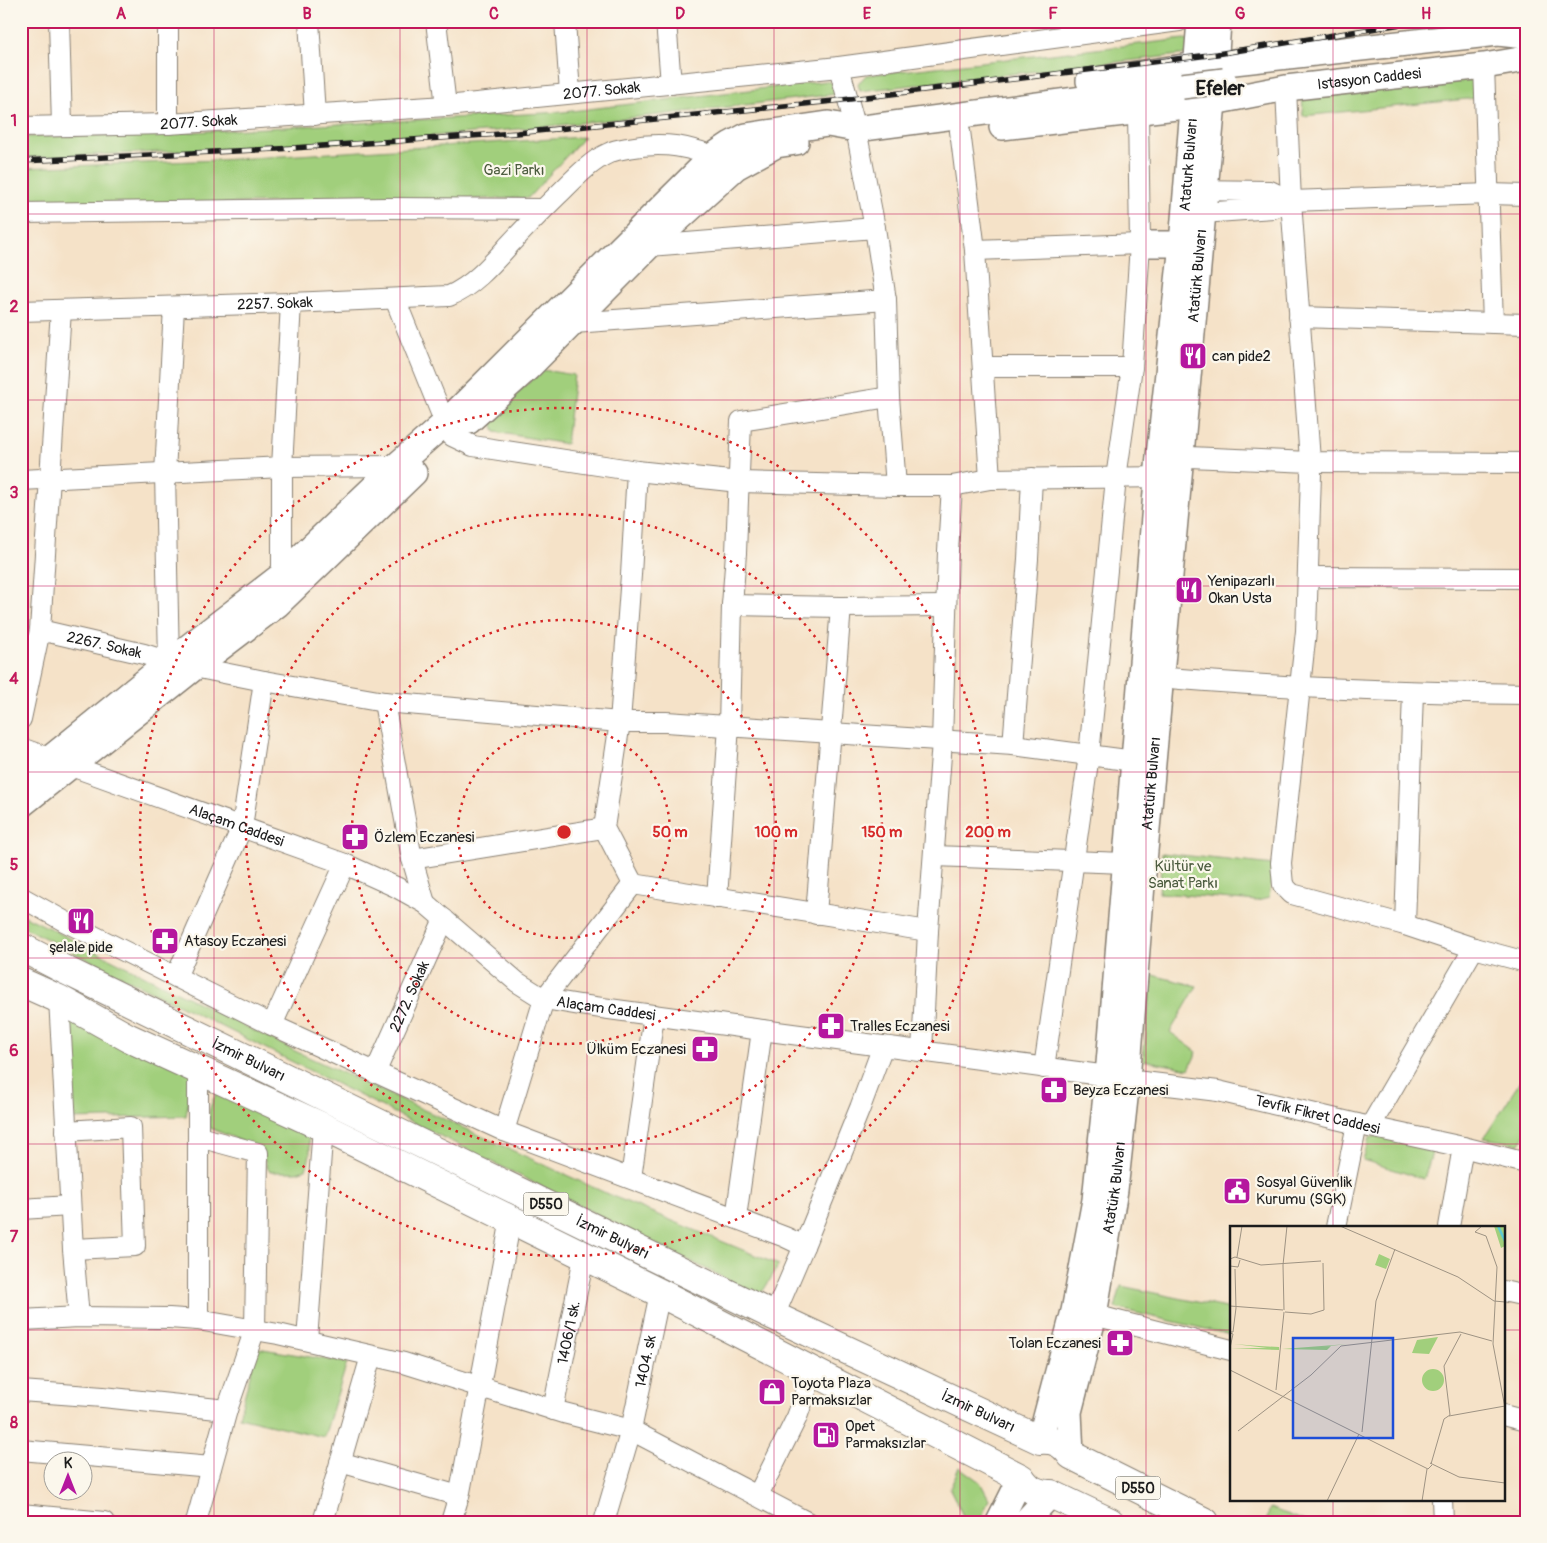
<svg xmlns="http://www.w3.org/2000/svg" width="1547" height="1543" font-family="Pangolin,sans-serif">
<rect width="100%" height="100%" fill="#fbf7ec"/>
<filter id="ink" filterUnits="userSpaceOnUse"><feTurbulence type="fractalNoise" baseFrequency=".02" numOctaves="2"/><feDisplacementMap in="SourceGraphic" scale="10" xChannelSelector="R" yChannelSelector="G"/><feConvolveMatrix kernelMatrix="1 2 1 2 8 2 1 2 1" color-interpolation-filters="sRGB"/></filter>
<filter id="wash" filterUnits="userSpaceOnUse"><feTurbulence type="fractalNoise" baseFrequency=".0096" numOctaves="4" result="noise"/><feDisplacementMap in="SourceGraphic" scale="20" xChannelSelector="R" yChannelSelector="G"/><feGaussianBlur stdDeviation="1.12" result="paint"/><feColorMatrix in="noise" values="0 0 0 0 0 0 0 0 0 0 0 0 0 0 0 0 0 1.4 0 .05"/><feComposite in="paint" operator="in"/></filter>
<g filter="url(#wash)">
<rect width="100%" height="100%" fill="#f5e2c8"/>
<!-- green -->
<g fill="#a1cf7c" stroke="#5e764c">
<path d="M1184,39L1190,40L1189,54L860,91L858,84L866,75Z"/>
<path d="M1475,73L1477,98L1303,116L1302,91Z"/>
<path d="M826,81L845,88V93C760,103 675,114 589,122C401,142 211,150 21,158V137L154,134L563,112Z"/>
<path d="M584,137L528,198L21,207V168L219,160Z"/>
<path d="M543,370L574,375L566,444L495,432L490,416Z"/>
<path d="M1162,853L1274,865L1269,898L1257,901L1159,893Z"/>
<path d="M21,914L295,1051L610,1195L779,1265L760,1296L21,926Z"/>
<path d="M1152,975L1197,986L1170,1032L1197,1052L1189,1069L1143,1060Z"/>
<path d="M67,1018L193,1074L186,1116L70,1119Z"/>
<path d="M1526,1072V1134L1519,1144L1484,1138Z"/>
<path d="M219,1089L305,1130C312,1140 311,1158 306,1169L296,1172H270L267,1167L261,1149L210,1128C207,1112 211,1102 219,1089Z"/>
<path d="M1377,1136L1433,1150L1424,1179L1363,1160L1369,1138Z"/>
<path d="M1121,1286L1231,1309V1335L1115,1308Z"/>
<path d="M257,1348L347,1363L324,1437L239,1417Z"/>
<path d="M959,1467L980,1482L989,1499L980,1522H966L950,1489Z"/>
<path d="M1270,1508L1307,1522H1266Z"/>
</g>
</g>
<g filter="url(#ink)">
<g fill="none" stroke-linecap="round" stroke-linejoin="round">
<defs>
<g id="minor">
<path d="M59,21L62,126"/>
<path d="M168,21V124"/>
<path d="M309,21L315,115"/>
<path d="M436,21L446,106"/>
<path d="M565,21L570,93"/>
<path d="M666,21L671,84"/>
<path d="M1484,66L1493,323"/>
<path d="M839,67L856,129L875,228L886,300L889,397L896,486"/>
<path d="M1286,88L1291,201L1311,474L1306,631L1281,863L1283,885L1292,894L1405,925L1474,948L1526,962"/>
<path id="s1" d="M21,127L168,124L446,106L839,67L1179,21"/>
<path d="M960,131L975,250L990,479"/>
<path d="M1190,190L1270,191L1291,201"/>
<path d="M1190,212L1202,213L1273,208L1291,201L1489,194L1526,195"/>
<path d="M21,213L387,208L543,209"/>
<path d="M649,246L875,228"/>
<path d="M975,250L1140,244"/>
<path d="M395,299L445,423L452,436L473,446L637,471L739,482L896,486H952L990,479L1171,477"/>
<path d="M174,307L165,473L169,662L264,681L384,702L620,722H666L1013,745L1134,761"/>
<path id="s2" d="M21,311L291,303L449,296C472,287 492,264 509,245C526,227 544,208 562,191C576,177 591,161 609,153C615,150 622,149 628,148C663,141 691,146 724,161"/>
<path d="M1299,317L1526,324"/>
<path d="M574,323L886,300"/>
<path d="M983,367H1132"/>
<path d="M1165,456L1310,462L1526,463"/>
<path d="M21,480L282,467L396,466L404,468"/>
<path d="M1308,577L1526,578"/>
<path d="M280,584L282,575V467L291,303"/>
<path d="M732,605L841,607L946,606"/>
<path id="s3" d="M40,630L144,654L169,662"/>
<path d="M1147,676C1273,688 1400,692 1526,694"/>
<path d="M384,702L412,859L425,903"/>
<path d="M21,719L40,630L61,310"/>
<path d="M1013,745L1028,559L1032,478"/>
<path id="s4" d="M21,748L345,864L396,887L425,903L517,982L544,999L580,1005L762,1030L1108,1076L1127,1080L1218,1091L1370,1127L1463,1147L1526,1163"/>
<path d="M934,856L1125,863"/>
<path d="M412,859L604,828"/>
<path d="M633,884L604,828L620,722L631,575L637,471"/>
<path d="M633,884L928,931"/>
<path d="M21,897L64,921L272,1025L504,1131L785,1237L804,1246L860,1108L883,1046"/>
<path d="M717,898L729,726L732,605L736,553L741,421L889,397"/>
<path d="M816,914L841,607"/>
<path d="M1405,925L1413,692"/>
<path d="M176,977L242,827L264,681"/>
<path d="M59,999L73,1249L79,1317"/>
<path d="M272,1025L345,864"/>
<path d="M922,1051L928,931L942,741L948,551L952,486"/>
<path d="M1044,1068L1089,755L1116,478L1132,367L1140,244L1138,112"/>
<path id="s5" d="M375,1073L444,919"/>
<path d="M1370,1127L1474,948"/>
<path d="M66,1131L131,1127L135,1246L73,1249"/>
<path d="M504,1131L544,999L633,884"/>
<path d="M631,1178L654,1015"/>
<path d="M21,1209L70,1206"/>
<path d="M736,1218L762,1030"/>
<path d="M1336,1227L1357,1124"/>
<path d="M1449,1227L1463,1147"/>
<path d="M1503,1291L1526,1296"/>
<path d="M1094,1315L1231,1350"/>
<path d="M774,1316L804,1246"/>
<path d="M21,1320L79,1317L169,1318L198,1320L278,1334L404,1363L564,1413L631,1430L807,1522"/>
<path d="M198,1320V1071"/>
<path d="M307,1340L323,1127"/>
<path d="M21,1391L103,1397L227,1410"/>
<path id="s6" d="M553,1410L584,1257"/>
<path d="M1503,1415L1526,1421"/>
<path d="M21,1450L211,1467"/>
<path d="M340,1462L459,1496"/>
<path d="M758,1495L797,1417L813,1371"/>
<path d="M1442,1499L1443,1522"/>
<path d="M21,1514L104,1522"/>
<path d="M196,1522L227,1410L255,1329L258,1153L199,1137"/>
<path d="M323,1522L371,1356"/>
<path d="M451,1522L460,1492L511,1219"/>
<path id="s7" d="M604,1522L631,1430L660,1293"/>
</g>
<g id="major">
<path d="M1216,64L1498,33L1526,36"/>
<path d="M1089,81L1197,65"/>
<path id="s8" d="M1213,102L1286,88L1484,66L1526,59"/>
<path d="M1002,127L1194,105"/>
<path d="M1140,244H1182"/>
<path d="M469,421L528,368L649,246L736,167L776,145L796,142"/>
<path d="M21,782L169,662L282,575L396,466L445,423L713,156L731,144L746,136L828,124L856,129L1182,86"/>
<path d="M21,805L195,667L278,604L414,473"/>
<path id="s9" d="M1040,1440L1074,1311L1095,1200L1108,1076L1159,456L1182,244L1200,21"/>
<path id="s10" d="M1071,1455L1069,1412L1094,1315L1115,1190L1127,1080L1142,884L1213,102L1218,21"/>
<path d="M999,1522L1021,1478"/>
<path d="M1025,1522L1051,1494"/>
</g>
<g id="highway">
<path id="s11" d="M21,947L67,971L774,1316L1040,1440C1054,1439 1063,1443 1071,1455L1205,1522"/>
<path d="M21,982L59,999L129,1038L323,1127L660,1293L1021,1478C1029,1490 1037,1494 1051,1494L1110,1522"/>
</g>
</defs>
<!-- minor casing -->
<use href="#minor" stroke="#887f72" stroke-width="22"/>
<!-- major casing -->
<use href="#major" stroke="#887f72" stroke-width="28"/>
<!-- highway casing -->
<use href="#highway" stroke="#887f72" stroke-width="30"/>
<!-- minor -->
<use href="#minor" stroke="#fff" stroke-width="20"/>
<!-- major -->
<use href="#major" stroke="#fff" stroke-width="25"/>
<!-- highway -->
<use href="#highway" stroke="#fff" stroke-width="28"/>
<defs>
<path id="rail" d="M21,161L277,149L517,133L834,101L1217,54L1420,21"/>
</defs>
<!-- rail casing -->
<use href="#rail" stroke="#1c1c1c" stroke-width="5.5"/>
<!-- rail -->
<use href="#rail" stroke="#fbf7ec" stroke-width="4" stroke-dasharray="11" stroke-linecap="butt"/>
<defs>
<path id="major-bridge" d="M1182,86L1224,81"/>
</defs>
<!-- major-bridge casing -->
<use href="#major-bridge" stroke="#887f72" stroke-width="28" stroke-linecap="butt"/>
<!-- major-bridge -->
<use href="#major-bridge" stroke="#fff" stroke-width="25"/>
</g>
</g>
<!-- grid -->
<path fill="none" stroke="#c2185b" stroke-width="1" stroke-opacity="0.55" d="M214,21V1522M400,21V1522M587,21V1522M774,21V1522M960,21V1522M1146,21V1522M1333,21V1227M21,214H1526M21,400H1526M21,586H1526M21,772H1526M21,958H1526M21,1144H1526M21,1330H1231M1503,1330H1526M1333,1499V1522"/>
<!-- distance rings -->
<g fill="none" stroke="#d62828" stroke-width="2.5" stroke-dasharray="2.5 5">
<circle cx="564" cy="832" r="106"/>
<circle cx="564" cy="832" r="212"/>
<circle cx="564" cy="832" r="318"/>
<circle cx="564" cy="832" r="424"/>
</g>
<!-- icons -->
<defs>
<symbol id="restaurant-square" viewBox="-11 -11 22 22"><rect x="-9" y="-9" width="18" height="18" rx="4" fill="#b5179e" stroke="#fbf7ec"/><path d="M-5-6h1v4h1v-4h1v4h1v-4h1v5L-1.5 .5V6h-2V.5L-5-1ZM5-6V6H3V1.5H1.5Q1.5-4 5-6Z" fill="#fff"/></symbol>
<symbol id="pharmacy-square" viewBox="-11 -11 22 22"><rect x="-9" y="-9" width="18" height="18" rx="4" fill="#b5179e" stroke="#fbf7ec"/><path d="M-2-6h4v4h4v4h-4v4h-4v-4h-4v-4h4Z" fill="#fff"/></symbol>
<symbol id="civic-square" viewBox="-11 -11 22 22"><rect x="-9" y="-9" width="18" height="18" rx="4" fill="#b5179e" stroke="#fbf7ec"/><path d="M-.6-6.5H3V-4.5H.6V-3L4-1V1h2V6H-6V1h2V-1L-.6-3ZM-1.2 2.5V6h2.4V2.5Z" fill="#fff"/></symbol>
<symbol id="shop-square" viewBox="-11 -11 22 22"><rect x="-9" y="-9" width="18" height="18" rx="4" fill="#b5179e" stroke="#fbf7ec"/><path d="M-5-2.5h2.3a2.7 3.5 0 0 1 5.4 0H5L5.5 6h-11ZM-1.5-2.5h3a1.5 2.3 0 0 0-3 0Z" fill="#fff"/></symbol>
<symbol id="fuel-square" viewBox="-11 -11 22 22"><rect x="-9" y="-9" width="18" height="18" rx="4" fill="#b5179e" stroke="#fbf7ec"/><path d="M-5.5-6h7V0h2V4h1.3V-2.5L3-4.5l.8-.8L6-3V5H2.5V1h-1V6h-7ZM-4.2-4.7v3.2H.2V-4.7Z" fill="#fff"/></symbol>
</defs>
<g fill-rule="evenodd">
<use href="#restaurant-square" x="1177" y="340" width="32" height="32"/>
<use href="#restaurant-square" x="1173" y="574" width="32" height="32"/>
<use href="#pharmacy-square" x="339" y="821" width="32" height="32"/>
<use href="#restaurant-square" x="65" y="905" width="32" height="32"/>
<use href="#pharmacy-square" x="149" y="925" width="32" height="32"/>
<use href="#pharmacy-square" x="815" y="1010" width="32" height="32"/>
<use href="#pharmacy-square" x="689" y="1033" width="32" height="32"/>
<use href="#pharmacy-square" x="1038" y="1074" width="32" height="32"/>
<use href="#civic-square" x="1221" y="1175" width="32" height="32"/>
<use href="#pharmacy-square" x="1104" y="1327" width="32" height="32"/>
<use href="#shop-square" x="756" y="1376" width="32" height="32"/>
<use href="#fuel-square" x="810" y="1419" width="32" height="32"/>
</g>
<g text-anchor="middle" stroke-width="4.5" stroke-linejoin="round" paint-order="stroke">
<!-- shield labels -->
<g fill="#fbf7ec" stroke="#5f5e5a" stroke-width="1">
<rect x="523.5" y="1192.5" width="45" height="23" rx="4"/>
<rect x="1115.5" y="1476.5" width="45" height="23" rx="4"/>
</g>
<g font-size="14" font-weight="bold" fill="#1c1c1c">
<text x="546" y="1209">D550</text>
<text x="1138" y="1493">D550</text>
</g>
<!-- street labels -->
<g font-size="15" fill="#1c1c1c" stroke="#fbf7ec">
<text dy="5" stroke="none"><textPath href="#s8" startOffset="158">Istasyon Caddesi</textPath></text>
<text dy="5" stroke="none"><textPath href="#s1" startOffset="582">2077. Sokak</textPath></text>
<text dy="5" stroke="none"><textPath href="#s1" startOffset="178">2077. Sokak</textPath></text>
<text dy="5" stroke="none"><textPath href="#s9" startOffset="1286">Ataturk Bulvarı</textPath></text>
<text dy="5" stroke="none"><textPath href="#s10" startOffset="1188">Atatürk Bulvarı</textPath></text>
<text dy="5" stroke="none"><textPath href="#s2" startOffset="254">2257. Sokak</textPath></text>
<text dy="5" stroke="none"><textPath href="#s3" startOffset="66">2267. Sokak</textPath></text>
<text dy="5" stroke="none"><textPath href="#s10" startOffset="678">Atatürk Bulvarı</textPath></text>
<text dy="5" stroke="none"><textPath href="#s4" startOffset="229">Alaçam Caddesi</textPath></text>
<text dy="5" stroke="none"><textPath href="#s5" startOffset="84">2272. Sokak</textPath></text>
<text dy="5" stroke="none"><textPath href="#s4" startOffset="649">Alaçam Caddesi</textPath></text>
<text dy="5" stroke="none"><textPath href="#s11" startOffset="254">İzmir Bulvarı</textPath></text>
<text dy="5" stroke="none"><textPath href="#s4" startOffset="1369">Tevfik Fikret Caddesi</textPath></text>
<text dy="5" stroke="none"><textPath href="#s10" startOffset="272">Atatürk Bulvarı</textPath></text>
<text dy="5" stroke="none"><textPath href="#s11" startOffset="659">İzmir Bulvarı</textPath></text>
<text dy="5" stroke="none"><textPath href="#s6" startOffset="79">1406/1 sk.</textPath></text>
<text dy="5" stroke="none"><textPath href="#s7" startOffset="166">1404. sk</textPath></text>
<text dy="5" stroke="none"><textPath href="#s11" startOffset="1064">İzmir Bulvarı</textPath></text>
</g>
<!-- park labels -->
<g font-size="15" fill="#4b5b3e" stroke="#fbf7ec">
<text x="514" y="175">Gazi Parkı</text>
<text x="1183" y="871">Kültür ve<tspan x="1183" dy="17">Sanat Parkı</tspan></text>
</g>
<!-- poi labels -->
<g font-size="15" fill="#1c1c1c" stroke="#fbf7ec" text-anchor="start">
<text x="1212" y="361">can pide2</text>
<text x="1208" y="586">Yenipazarlı<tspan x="1208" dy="17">Okan Usta</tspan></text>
<text x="374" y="842">Özlem Eczanesi</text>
<text x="184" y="946">Atasoy Eczanesi</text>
<text x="81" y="952" text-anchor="middle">şelale pide</text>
<text x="850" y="1031">Tralles Eczanesi</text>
<text x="686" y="1054" text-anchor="end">Ülküm Eczanesi</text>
<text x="1073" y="1095">Beyza Eczanesi</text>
<text x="1256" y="1187">Sosyal Güvenlik<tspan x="1256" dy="17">Kurumu (SGK)</tspan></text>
<text x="1101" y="1348" text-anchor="end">Tolan Eczanesi</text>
<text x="791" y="1388">Toyota Plaza<tspan x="791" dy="17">Parmaksızlar</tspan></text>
<text x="845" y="1431">Opet<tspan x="845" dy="17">Parmaksızlar</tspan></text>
</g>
<!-- district labels -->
<g font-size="20" font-weight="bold" fill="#1c1c1c" stroke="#fbf7ec">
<text x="1220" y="95">Efeler</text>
</g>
</g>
<!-- overview -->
<g transform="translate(1230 1226)">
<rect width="275" height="275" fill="#f5e2c8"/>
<path d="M264,0H275V20L271,22ZM149,28L160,33L156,43L145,39ZM208,111L199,128L182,127L187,114ZM4,118L29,120L49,121V124L1,122H37ZM118,118L90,121L101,120L97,124L52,123ZM192 154a11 11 0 1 1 22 0a11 11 0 1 1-22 0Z" fill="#a1cf7c"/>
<path fill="none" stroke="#5dcad4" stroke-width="2.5" d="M268,0L275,15"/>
<path fill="none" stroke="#9e9383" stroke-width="1" d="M110,0L228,51L264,75L275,76M252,0L245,6L256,10L267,41L263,118L275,182M7,31L12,0M0,33L5,31L31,39L91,35M0,40L8,41L10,34M0,80L53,84M54,84L53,39L57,0M55,86L81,88L94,84L93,37M0,106H3L6,82L5,43M230,106L262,115M0,122L3,108L0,107M0,144L198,243L202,239M46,164L54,86M219,190L275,180M8,205L81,149L111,120L230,106M132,206L146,75L165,23M200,237L229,251L275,257M201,238L214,193L220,189L214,140L231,108M97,275L129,208M192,275L197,243"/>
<path fill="#1d4ed8" fill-opacity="0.15" stroke="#1d4ed8" stroke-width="2.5" d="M63,112H163V212H63Z"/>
<rect width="275" height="275" fill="none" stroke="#1c1c1c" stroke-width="2.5"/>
</g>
<circle cx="564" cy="832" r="8" fill="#d62828" stroke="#fbf7ec" stroke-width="2.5"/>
<g font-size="15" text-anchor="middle" font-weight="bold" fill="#d62828" stroke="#fbf7ec" stroke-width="4.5" stroke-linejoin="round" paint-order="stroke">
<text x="670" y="837">50 m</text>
<text x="776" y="837">100 m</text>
<text x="882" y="837">150 m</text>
<text x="988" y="837">200 m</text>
</g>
<!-- margin -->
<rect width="1547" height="1543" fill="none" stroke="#fbf7ec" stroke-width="55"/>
<!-- north arrow -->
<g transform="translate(68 1476)"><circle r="24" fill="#fbf7ec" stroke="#a29f99"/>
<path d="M0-4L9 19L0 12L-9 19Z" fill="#b5179e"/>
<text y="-8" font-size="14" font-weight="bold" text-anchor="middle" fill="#1c1c1c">K</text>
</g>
<rect x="28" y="28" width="1492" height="1488" fill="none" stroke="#c2185b" stroke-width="2"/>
<g font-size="16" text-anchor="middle" font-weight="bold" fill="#c2185b">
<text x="121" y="19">A</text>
<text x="307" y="19">B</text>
<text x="494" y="19">C</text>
<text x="680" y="19">D</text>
<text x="867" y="19">E</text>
<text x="1053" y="19">F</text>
<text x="1240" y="19">G</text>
<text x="1426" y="19">H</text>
<text x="14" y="126">1</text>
<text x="14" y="312">2</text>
<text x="14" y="498">3</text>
<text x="14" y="684">4</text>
<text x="14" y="870">5</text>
<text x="14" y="1056">6</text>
<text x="14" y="1242">7</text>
<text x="14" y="1428">8</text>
</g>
</svg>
